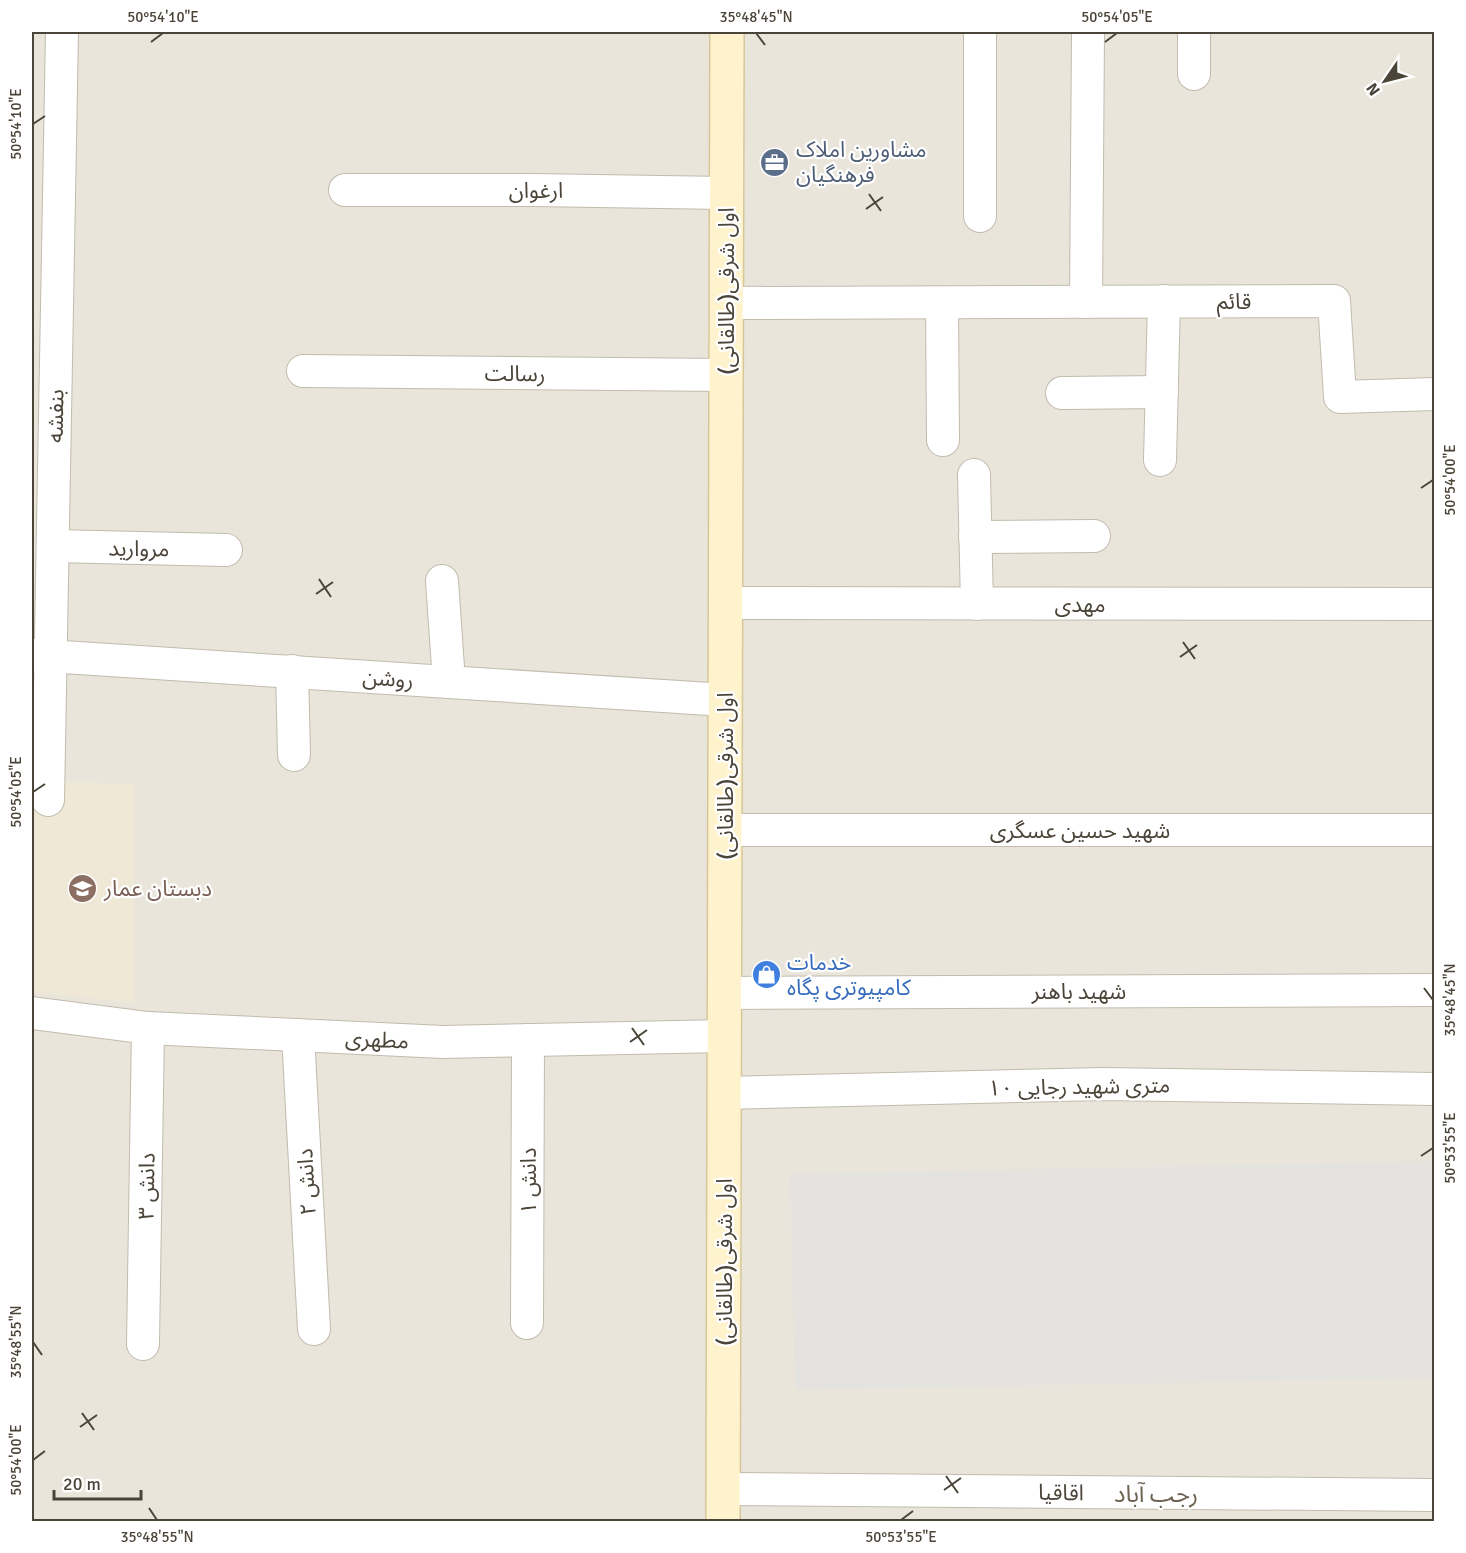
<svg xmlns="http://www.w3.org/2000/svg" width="1466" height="1553" font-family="Signika,'Noto Sans Arabic',sans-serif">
<rect width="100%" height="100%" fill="#f6f3ec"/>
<!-- residential -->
<rect fill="#eae5da" x="32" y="32" width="1402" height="1489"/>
<!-- education -->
<path fill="#efe8d6" d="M32,781L134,784V1003L32,992Z"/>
<!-- parking -->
<path fill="#e5e3e0" d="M1434,1161V1378L795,1390L790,1174Z"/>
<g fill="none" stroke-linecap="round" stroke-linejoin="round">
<defs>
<g id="street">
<path d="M980,32V216"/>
<path d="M1194,32V74"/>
<path d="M345,190H532L726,193"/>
<path d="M1086,302L1088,32"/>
<path d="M726,303L1334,301L1340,397L1434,394"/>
<path d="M942,303L943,440"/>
<path d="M303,371L726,375"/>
<path d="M1062,393L1162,392"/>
<path d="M1160,460L1164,301"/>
<path d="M974,475L977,604"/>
<path d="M975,537L1094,536"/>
<path d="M53,546L226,550"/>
<path d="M442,581L449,682"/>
<path d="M725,603L1434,604"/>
<path d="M32,655L725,700"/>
<path d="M292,671L294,755"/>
<path d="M48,800L62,32"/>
<path d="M725,830H1434"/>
<path d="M724,993L1434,990"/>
<path d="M32,1013L148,1028L443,1042L724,1036"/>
<path d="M298,1035L314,1329"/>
<path d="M724,1093L1103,1084L1434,1089"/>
<path d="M527,1323L528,1040"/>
<path d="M143,1344L148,1028"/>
<path d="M723,1489L1434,1495"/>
</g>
<path id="secondary" d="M723,1522L727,32"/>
</defs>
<!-- street casing -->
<use href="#street" stroke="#c2bbae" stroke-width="34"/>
<!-- secondary casing -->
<use href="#secondary" stroke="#d6c79b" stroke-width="36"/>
<!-- street -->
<use href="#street" stroke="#fff" stroke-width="32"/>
<!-- secondary -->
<use href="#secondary" stroke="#fff3cd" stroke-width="33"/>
</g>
<!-- ticks -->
<path fill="none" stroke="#4b4439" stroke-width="2" d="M756,33L765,45M151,42L163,33M1105,42L1117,33M33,124L45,116M869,194L881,211M866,209L883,197M1421,488L1433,480M319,579L331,597M316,594L333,582M1183,642L1195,659M1180,657L1197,645M33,792L45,784M1424,988L1433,1000M632,1028L644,1045M630,1042L647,1030M1421,1156L1433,1148M33,1342L42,1355M82,1413L94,1430M80,1427L97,1415M33,1460L45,1451M946,1476L958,1493M944,1490L961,1478M149,1508L157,1520M901,1520L913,1511"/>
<!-- icons -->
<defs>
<symbol id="office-disc" viewBox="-11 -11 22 22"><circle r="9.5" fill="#5c6f8a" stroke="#fff"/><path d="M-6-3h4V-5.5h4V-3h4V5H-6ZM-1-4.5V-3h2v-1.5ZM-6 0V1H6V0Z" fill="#fff"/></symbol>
<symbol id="school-disc" viewBox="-11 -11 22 22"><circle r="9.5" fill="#8d6e63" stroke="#fff"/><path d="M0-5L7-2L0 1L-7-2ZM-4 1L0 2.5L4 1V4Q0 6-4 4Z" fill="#fff"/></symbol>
<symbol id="shop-disc" viewBox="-11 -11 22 22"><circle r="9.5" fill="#3f7fe0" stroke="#fff"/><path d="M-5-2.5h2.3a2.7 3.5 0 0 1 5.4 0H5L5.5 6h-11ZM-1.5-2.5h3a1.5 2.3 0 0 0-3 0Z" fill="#fff"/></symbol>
</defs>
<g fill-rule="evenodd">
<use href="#office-disc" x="758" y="146" width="33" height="33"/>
<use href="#school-disc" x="66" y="872" width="33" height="33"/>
<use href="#shop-disc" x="750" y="958" width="33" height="33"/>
</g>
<g text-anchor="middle" stroke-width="4.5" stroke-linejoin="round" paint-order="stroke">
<!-- service labels -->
<g font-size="22" fill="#4e5e75" stroke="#fff" text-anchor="start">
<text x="796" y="157">مشاورین املاک<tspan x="796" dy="25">فرهنگیان</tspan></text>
</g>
<!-- street labels -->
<g font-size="22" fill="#4b4439" stroke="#fff">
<text x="536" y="198">ارغوان</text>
<text transform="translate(726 291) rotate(-90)" y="8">اول شرقی(طالقانی)</text>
<text x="1234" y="309">قائم</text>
<text transform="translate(515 373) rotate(1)" y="8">رسالت</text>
<text transform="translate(55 416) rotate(-89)" y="8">بنفشه</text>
<text transform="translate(139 548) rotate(1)" y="8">مروارید</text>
<text x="1080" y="612">مهدی</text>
<text transform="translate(388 678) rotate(4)" y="8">روشن</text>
<text transform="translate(725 776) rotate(-90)" y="8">اول شرقی(طالقانی)</text>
<text x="1080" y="838">شهید حسین عسگری</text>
<text x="1079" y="999">شهید باهنر</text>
<text transform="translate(377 1039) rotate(3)" y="8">مطهری</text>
<text transform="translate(1079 1086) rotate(-1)" y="8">۱۰ متری شهید رجایی</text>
<text transform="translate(528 1181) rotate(-90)" y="8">دانش ۱</text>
<text transform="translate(306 1182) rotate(-93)" y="8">دانش ۲</text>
<text transform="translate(146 1186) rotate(-89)" y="8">دانش ۳</text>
<text transform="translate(724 1262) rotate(-90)" y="8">اول شرقی(طالقانی)</text>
<text transform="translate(1061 1492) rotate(1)" y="8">اقاقیا</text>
</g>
<!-- education labels -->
<g font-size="22" fill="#785e54" stroke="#fff" text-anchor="start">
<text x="104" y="896">دبستان عمار</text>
</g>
<!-- shop labels -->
<g font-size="22" fill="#366cbe" stroke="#fff" text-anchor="start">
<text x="787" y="970">خدمات<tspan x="787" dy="25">کامپیوتری پگاه</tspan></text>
</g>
<!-- neighbourhood labels -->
<g font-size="24" fill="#6e6250" stroke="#fff">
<text x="1156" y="1502">رجب آباد</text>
</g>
</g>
<!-- border -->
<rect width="1466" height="1553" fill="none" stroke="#ffffff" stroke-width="66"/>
<!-- north arrow -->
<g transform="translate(1385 81) rotate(235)" stroke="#ffffff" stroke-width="4.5" paint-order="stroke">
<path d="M0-4.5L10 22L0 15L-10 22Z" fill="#4b4439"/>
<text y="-9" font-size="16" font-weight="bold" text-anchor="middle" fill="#4b4439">N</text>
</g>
<!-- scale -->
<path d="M54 1490v9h87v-9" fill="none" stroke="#4b4439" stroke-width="3"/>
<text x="63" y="1490" font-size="18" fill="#4b4439" stroke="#ffffff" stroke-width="4.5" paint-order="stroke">20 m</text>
<rect x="33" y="33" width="1400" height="1487" fill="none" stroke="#4b4439" stroke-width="2"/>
<g font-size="15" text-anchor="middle" fill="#4b4439">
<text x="163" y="22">50°54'10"E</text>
<text x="756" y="22">35°48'45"N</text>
<text x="1117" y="22">50°54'05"E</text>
<text transform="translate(16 124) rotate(-90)" y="5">50°54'10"E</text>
<text transform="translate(1450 480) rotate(-90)" y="5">50°54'00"E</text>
<text transform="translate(16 792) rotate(-90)" y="5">50°54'05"E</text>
<text transform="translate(1450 1000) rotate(-90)" y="5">35°48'45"N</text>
<text transform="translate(1450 1148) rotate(-90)" y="5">50°53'55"E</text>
<text transform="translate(16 1342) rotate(-90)" y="5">35°48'55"N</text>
<text transform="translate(16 1460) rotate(-90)" y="5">50°54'00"E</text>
<text x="157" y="1542">35°48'55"N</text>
<text x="901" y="1542">50°53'55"E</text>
</g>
</svg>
